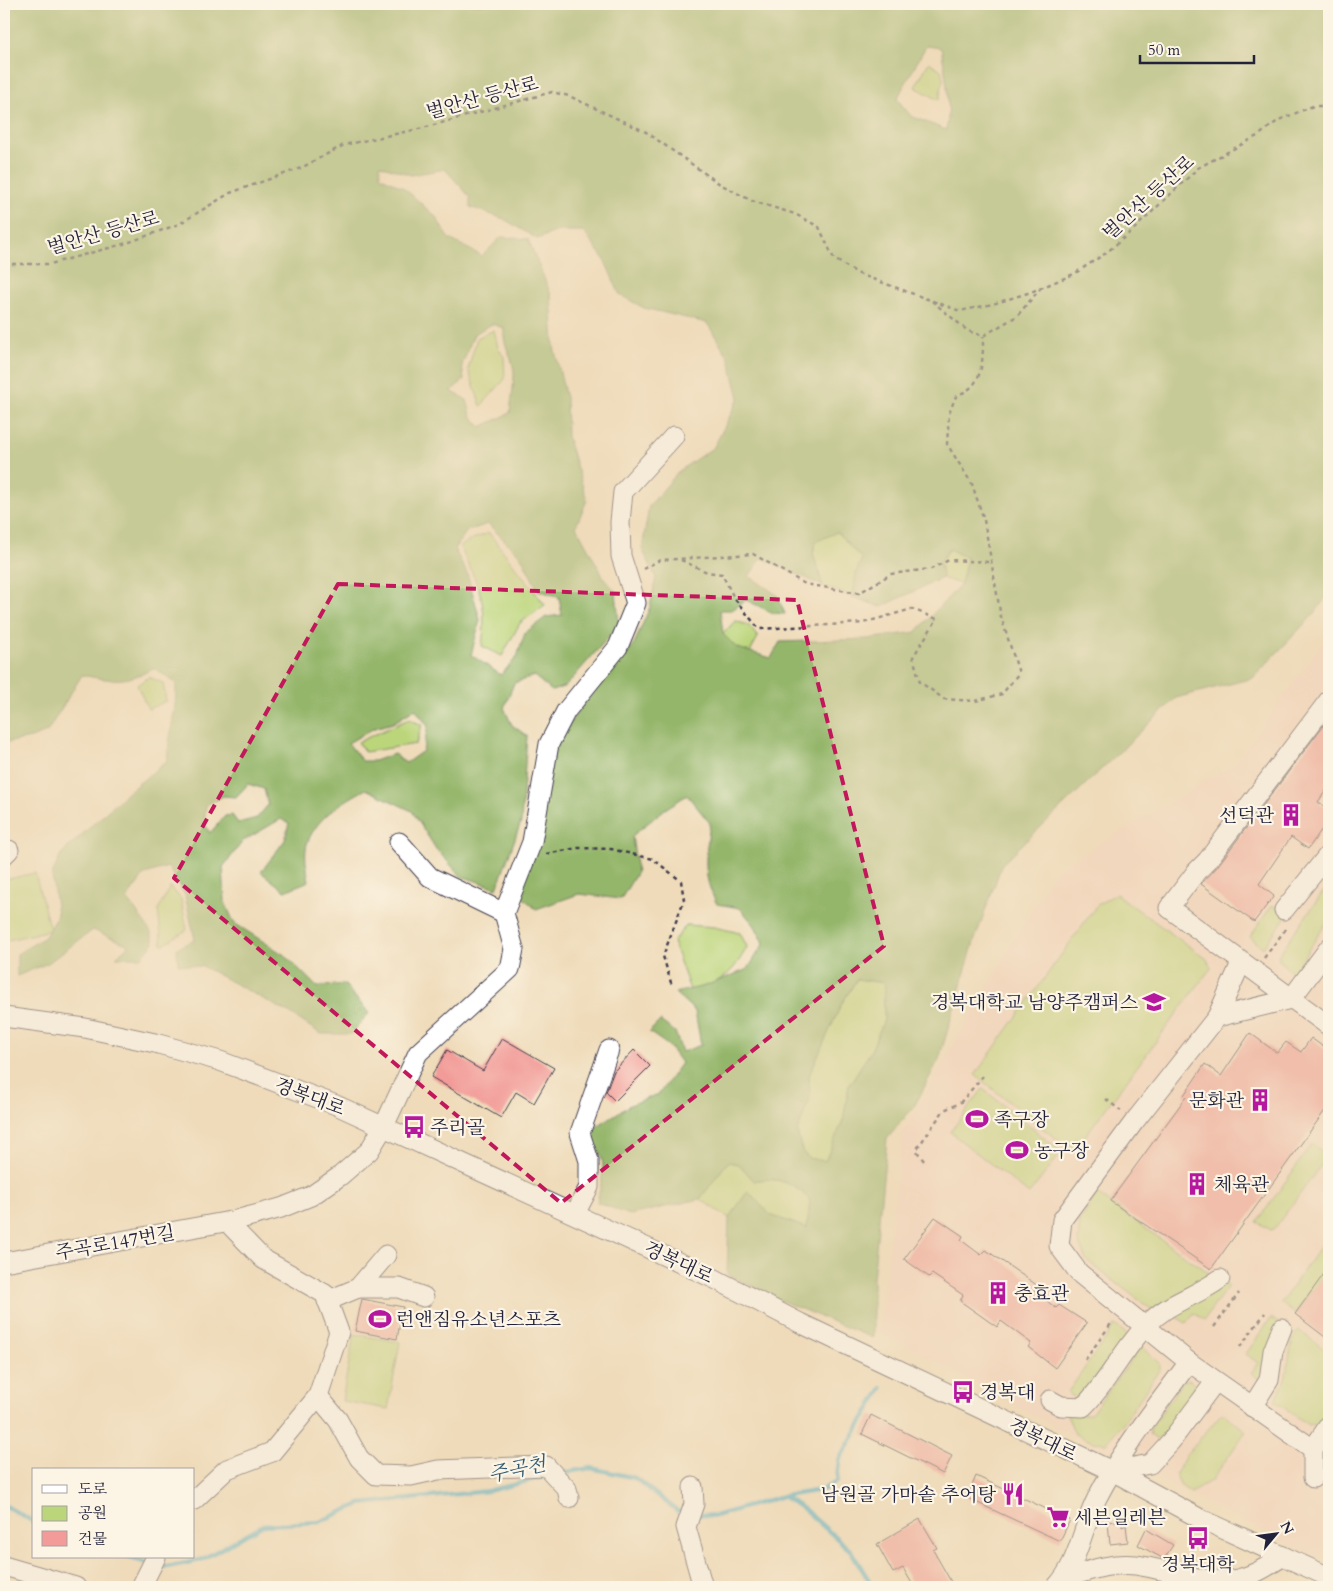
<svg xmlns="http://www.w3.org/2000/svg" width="1333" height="1591" font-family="Cardo,'Noto Serif KR',serif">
<rect width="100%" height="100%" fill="#fcf5e5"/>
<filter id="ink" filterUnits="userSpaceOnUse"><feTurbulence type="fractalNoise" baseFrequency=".02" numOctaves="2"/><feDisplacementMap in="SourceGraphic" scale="10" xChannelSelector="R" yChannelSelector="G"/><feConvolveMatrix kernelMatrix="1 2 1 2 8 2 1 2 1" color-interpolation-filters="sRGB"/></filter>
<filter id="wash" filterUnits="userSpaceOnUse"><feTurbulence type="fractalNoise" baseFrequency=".0096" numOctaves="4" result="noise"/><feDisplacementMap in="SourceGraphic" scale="20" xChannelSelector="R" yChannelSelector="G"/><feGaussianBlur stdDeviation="1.12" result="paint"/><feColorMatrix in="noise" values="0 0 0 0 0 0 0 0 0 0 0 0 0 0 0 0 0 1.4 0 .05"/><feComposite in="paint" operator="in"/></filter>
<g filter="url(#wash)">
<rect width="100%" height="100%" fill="#efdbba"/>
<!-- built -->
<path fill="#f4d3c0" d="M1329,634V1546L1318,1559L1057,1428L879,1331L902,1134L1054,871L1235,763Z"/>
<!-- green -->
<g fill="#bbd57a" stroke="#6e7c5a">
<path d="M929,62L941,70L943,79L939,100L915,87Z"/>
<path d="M494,330L498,348L504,357L505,379L481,406L468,369L477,338Z"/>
<path d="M837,532L862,559L856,573L853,597L823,586L813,554L815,542Z"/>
<path d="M489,533L545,605L520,623L502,656L482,646C488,601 479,587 460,547L470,540Z"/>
<path d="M950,549L967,558L961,584L942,578L940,562Z"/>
<path d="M735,621L748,625L758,637L750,652L737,648L723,634Z"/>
<path d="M149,677L163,683L166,701L148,709L137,685Z"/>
<path d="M409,719L422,725L416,744L365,752L358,742Z"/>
<path d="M35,873L50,930L4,941V880Z"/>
<path d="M170,887L181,899L187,930L162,945L158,910Z"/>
<path d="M1329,889V919L1293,973L1279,961V954L1323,892Z"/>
<path d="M1116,894L1207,959L1211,968L1073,1152L975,1075L1097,905Z"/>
<path d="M1272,905L1288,914L1263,948L1250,937Z"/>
<path d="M686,925L714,927L740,933L747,947C732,975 721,983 690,990L673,942Z"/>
<path d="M857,979L884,983V1020L871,1051L849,1085L843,1121L825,1161L808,1158L802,1151L797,1132L810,1098L809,1075L841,1005Z"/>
<path d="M983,1089L1062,1152L1029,1194L950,1132Z"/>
<path d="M1312,1144L1328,1156L1274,1229L1271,1230L1257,1222Z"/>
<path d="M727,1162L739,1164L754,1181C776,1176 794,1183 810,1200L807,1228L770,1215L748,1191L729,1218L700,1199Z"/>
<path d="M1097,1194L1213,1276L1156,1313L1086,1260L1078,1241L1080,1221Z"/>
<path d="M1329,1234V1267L1295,1314L1281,1303Z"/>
<path d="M1223,1282L1228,1286L1204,1320L1194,1313L1186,1323L1173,1315Z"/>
<path d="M1271,1318L1279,1323L1264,1383L1251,1373L1258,1363L1246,1354Z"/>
<path d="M1115,1325L1129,1336L1086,1393L1079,1397L1070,1396L1068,1392Z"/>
<path d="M1299,1330L1329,1353V1378L1326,1382L1329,1386V1413L1319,1424L1308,1425L1275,1401L1285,1379L1293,1338Z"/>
<path d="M354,1334L400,1342L388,1409L342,1401Z"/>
<path d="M1141,1347L1160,1363V1369L1124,1422L1106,1443L1093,1442L1075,1434L1067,1415L1091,1414Z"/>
<path d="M1190,1380L1195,1385V1391L1161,1437L1157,1440L1149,1434L1151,1428L1183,1381Z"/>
<path d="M1222,1413L1246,1431L1212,1480L1191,1493L1180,1485L1176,1474L1186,1455Z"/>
</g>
<!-- forest -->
<path fill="#94b66a" stroke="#5b6c52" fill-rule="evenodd" d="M4,4H1329V593L1315,613L1253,678L1176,698L1002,864L974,942L939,1059L915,1105L887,1139L873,1279V1338L791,1305L727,1274L729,1218L748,1191L770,1215L807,1228L810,1200C794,1183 776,1176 754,1181L739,1164L728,1162L700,1199L630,1215L597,1202C599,1191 603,1177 603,1165C602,1153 592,1143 591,1130L630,1105L659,1094L681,1063L669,1046L649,1032L660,1021L675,1032L682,1052L701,1045L695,1011L675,993L705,986L748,969L764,943L755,926L740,908L717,904C701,875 706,855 710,823L687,795L665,809L632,836L637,872L621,899L579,894L536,909L518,893L555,747L578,711L634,644L650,607L656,577L642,549L649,506L680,470L714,447L739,398L729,358L707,323L644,308L620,295L604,259L583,231H558L537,239L504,219L470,207V197L445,169L411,175L380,165V176L404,188L436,217L448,238L482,256L501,237L528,239L551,295L554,347L566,398L567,436L587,500L576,526L604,578L616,592L619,625L566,686L552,691L534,676L514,683L504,708L512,725L527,736L521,822L497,888L461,876L436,849L412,811L366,789C343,802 319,815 308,841C303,853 307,869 309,881L285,891L261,872L285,840L289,823L281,819L243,841L223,867L225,902L234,923L286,956L317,987L344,984L369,1013L351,1034H321L289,1013L204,967L178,964L177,948L195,940L185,895L168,867L145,874L127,898L150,931L154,942L142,957H116L129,945L93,930L48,963L17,976V954L45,937L57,915L52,875L61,854L128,792L167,761C169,734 177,709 176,683L154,668C128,683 110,681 82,675L47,732L31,738L4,743ZM926,46L941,48C945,70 952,110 946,130L911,116L897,99ZM492,324L504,328C502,347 513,355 514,373C514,386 511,400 510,413L481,427L471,415L467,400L451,391L464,380L462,365L474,334ZM488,524L522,558L538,590L559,597L562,615L546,617L525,633L517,657L501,675L471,655L480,620L467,573L454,549L467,531ZM837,532L862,559L856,573L853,597L881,607L942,578L940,562L949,549L967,558L961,584L916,632L868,639L780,642L771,658L737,648L723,634L720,610H732L746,600L773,613L785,614L777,595L749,576L762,558L823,586L813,554L815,542ZM415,709L428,726L423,751L406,763L394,754L374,761H362L348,743L374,728L393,723ZM248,784L264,789L268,805L257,818L238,823L232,815L225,816L210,833L204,823L206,805L223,796L236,797ZM857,979L884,983V1020L871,1051L849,1085L843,1121L825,1161L808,1158L802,1151L797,1132L810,1098L809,1075L841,1005Z"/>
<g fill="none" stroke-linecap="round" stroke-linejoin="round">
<!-- stream -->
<g stroke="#48acc7" stroke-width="4.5">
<path d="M561,1473L591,1468L635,1478L679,1512L687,1513"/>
<path d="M784,1496L822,1490L837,1481L839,1460L882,1388"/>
<path d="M4,1505L34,1522"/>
<path d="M695,1514L715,1516L783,1496L805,1510L851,1551L873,1587"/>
<path d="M126,1557L148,1563"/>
<path d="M158,1565L167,1567L201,1560L263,1525L319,1522L360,1504L488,1491L548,1476"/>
</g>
</g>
<g id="blocks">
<!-- building -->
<g fill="#f29b98">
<path d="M1329,718V786L1318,802L1329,811V819L1308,849L1291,837L1259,884L1274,896L1254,922L1201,884L1216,868Z"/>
<path d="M1250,1033L1277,1053L1286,1042L1301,1052L1311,1038L1329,1051V1105L1211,1269L1110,1201L1186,1097L1184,1095L1205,1064L1221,1076Z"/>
<path d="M502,1038L554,1068L534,1103L516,1092L501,1118L431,1077L447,1050L483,1071Z"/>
<path d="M634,1050L650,1066L615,1101L606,1092L614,1071Z"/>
<path d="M935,1217L963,1236L961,1240L981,1255L986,1250L1038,1286L1034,1291L1056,1308L1059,1305L1087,1323L1055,1368L1028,1347L1031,1343L1001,1321L997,1327L960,1301L963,1295L932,1274L929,1277L904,1259Z"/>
<path d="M1329,1267V1340L1295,1314Z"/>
<path d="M362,1299L403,1307L397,1339L355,1331Z"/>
<path d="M871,1415L952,1456L943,1474L862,1434Z"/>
<path d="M976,1476L1070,1520L1060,1541L967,1498Z"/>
<path d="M920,1519L937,1548L933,1550L954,1587H914L903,1568L893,1573L877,1544Z"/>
<path d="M1122,1520V1527L1126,1525L1128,1542L1110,1544L1108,1522Z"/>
<path d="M1146,1529L1173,1545L1164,1559L1138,1545Z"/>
</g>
</g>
</g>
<g filter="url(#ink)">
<use href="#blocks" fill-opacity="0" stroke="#413e4e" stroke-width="1"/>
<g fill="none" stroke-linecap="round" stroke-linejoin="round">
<defs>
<g id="minor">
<path d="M1329,700L1207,861L1196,872L1169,908L1329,1026"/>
<path d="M399,842L430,877L504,913"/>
<path d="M4,855L9,850"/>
<path d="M1284,910L1329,854"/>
<path d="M1241,963L1217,1017L1134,1122L1062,1220L1059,1246L1079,1273L1189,1362L1313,1449"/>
<path d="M4,1017L85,1028L155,1043L220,1061L336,1105L715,1279L800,1323L1112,1471L1199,1518L1329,1577"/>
<path d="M1217,1017L1291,999L1329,948"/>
<path d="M575,1214L589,1187V1161L580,1133L609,1050"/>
<path d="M4,1262L236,1220L281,1208L311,1196L340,1176L369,1151L384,1126L418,1053L510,969L514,949L504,913L532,842L549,744L566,711L618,647L636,603L621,556L620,522L623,492L674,436"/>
<path d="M358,1288H399L424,1297"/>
<path d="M327,1301L358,1288L386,1255"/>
<path d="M318,1396L338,1420L359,1458L376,1475L411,1476L438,1470L546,1466L567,1489L569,1498"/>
<path d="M1050,1400L1061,1406L1083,1407C1108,1383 1122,1350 1146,1326C1169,1301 1194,1298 1220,1279"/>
<path d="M1252,1407L1269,1380L1273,1351L1282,1328"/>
<path d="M1112,1471L1150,1464L1171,1441L1215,1382"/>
<path d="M1313,1478V1449L1329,1425"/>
<path d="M693,1487L694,1504L686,1527L703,1587"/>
<path d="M194,1500L227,1469L272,1452L318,1396L339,1332L325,1294L263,1259L227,1222"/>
<path d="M4,1566L76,1587"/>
<path d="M1065,1578C1088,1571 1111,1562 1136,1565C1165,1569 1202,1583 1231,1580C1250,1578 1267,1567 1283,1556"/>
<path d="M141,1587L156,1557"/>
<path d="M1056,1587C1079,1563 1082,1527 1097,1498C1122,1449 1157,1406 1189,1362"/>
</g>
</defs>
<!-- minor casing -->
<use href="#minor" stroke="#413e4e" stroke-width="21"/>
<!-- path -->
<g stroke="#413e4e" stroke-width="2.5" stroke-dasharray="4 4" stroke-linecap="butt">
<path d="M4,264H50L127,243L179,224L230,193L301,168L344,145L423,128L552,92L569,96L646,132L720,184L752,201L795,214L819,227L834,259L859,274L960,311L993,304L1031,292L1074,274L1106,253L1134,229L1198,168L1259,135L1279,120L1313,106H1329"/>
<path d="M932,301L968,331L983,336L1017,316L1040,289"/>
<path d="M681,560L707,572L722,574L734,598L759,629L863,623L912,609L937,619L913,657L920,682L944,699L975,701L1002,694L1019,673L1001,617L984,520L972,484L947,444L949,414L955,398L959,394C984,387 983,357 983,336"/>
<path d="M643,569L660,560L753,554L805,584L859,593L891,574L931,569L949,560L990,562"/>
<path d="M546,854L578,848L611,849L653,859L681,881L684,900L663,956L672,986"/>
<path d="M1264,958L1288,926"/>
<path d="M1106,1099L1121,1111"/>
<path d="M924,1161L916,1150L944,1110L960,1103L983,1076"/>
<path d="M1214,1327L1239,1293"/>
<path d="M1240,1347L1265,1313"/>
<path d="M1085,1360L1113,1321"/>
</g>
<!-- minor -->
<use href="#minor" stroke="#fff" stroke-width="19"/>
</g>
</g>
<!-- marked area -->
<path d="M0 0H1333V1591H0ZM338,584L797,600L884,946L561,1203L174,878Z" fill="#efdbba" fill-opacity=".55" fill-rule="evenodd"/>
<path fill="none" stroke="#c2185b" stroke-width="4" stroke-dasharray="10 6" stroke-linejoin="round" d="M338,584L797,600L884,946L561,1203L174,878Z"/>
<!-- icons -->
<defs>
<symbol id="building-bare" viewBox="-9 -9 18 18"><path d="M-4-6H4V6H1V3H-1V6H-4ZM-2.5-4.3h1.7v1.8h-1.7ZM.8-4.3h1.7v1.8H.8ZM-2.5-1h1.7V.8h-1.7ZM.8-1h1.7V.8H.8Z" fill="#b5179e" stroke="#fcf5e5" stroke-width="2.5" paint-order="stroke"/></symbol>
<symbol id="university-bare" viewBox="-9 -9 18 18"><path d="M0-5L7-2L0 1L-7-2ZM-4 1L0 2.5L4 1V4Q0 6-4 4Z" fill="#b5179e" stroke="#fcf5e5" stroke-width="2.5" paint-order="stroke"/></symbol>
<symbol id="stadium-bare" viewBox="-9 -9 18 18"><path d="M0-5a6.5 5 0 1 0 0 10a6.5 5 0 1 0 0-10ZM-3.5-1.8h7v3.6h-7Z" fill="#b5179e" stroke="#fcf5e5" stroke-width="2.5" paint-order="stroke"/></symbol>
<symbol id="bus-bare" viewBox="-9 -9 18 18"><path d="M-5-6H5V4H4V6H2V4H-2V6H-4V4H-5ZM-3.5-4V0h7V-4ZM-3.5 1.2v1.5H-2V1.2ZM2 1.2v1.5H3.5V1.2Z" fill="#b5179e" stroke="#fcf5e5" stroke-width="2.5" paint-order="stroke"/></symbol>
<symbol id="restaurant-bare" viewBox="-9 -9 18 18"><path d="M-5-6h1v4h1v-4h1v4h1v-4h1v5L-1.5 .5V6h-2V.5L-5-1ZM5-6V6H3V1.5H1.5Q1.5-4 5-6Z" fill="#b5179e" stroke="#fcf5e5" stroke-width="2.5" paint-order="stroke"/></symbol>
<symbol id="supermarket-bare" viewBox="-9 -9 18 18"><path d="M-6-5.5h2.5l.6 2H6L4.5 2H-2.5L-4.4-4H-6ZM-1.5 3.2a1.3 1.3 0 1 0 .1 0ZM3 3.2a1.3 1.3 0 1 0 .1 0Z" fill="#b5179e" stroke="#fcf5e5" stroke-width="2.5" paint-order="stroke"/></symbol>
</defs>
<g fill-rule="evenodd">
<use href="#building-bare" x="1275" y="799" width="32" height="32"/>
<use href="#university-bare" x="1138" y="986" width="32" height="32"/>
<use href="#building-bare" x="1244" y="1084" width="32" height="32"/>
<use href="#stadium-bare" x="961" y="1103" width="32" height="32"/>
<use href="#bus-bare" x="398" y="1111" width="32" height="32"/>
<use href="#stadium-bare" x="1001" y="1134" width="32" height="32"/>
<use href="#building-bare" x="1181" y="1168" width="32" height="32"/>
<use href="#building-bare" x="982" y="1277" width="32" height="32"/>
<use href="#stadium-bare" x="364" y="1303" width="32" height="32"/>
<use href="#bus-bare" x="947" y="1376" width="32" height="32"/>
<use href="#restaurant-bare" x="997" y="1478" width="32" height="32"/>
<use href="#supermarket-bare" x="1042" y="1501" width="32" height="32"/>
<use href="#bus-bare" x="1182" y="1522" width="32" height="32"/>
</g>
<g text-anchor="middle" stroke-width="4.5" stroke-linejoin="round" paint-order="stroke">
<!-- street labels -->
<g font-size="19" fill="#22223b" stroke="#fcf5e5">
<text transform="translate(482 97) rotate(-15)" y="7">벌안산 등산로</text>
<text transform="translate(1148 197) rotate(-42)" y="7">벌안산 등산로</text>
<text transform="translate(103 232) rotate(-16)" y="7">벌안산 등산로</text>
<text transform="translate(310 1096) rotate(21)" y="7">경복대로</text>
<text transform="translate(115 1242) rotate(-10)" y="7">주곡로147번길</text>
<text transform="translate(679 1262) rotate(25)" y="7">경복대로</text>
<text transform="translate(1043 1439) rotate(26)" y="7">경복대로</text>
</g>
<!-- poi labels -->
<g font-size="19" fill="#22223b" stroke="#fcf5e5" text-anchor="start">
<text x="1274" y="822" text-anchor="end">선덕관</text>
<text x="1138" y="1009" text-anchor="end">경복대학교 남양주캠퍼스</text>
<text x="1244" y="1107" text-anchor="end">문화관</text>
<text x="994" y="1126">족구장</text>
<text x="430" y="1134">주리골</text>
<text x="1034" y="1157">농구장</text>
<text x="1214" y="1191">체육관</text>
<text x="1014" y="1300">충효관</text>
<text x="396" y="1326">런앤짐유소년스포츠</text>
<text x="980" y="1399">경복대</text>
<text x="996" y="1501" text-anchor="end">남원골 가마솥 추어탕</text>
<text x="1074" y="1524">세븐일레븐</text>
<text x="1198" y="1571" text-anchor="middle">경복대학</text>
</g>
<!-- water labels -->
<g font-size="20" font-style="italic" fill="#315973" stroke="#fcf5e5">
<text transform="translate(517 1469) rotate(-12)" y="7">주곡천</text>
</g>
</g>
<!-- margin -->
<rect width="1333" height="1591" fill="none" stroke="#fcf5e5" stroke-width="20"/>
<!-- legend -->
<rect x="32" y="1468" width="162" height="90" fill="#fcf5e5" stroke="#a5a1a1"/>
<rect x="42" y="1485" width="25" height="8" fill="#ffffff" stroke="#a5a1a1"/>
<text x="78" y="1494" font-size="15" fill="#22223b">도로</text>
<rect x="42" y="1506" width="25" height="15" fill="#bbd57a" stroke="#a5a1a1"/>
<text x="78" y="1518" font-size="15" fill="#22223b">공원</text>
<rect x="42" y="1531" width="25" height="15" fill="#f29b98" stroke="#a5a1a1"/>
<text x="78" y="1544" font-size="15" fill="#22223b">건물</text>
<!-- north arrow -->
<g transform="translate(1276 1534) rotate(61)" stroke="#fcf5e5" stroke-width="4" paint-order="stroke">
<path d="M0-4L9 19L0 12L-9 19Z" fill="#22223b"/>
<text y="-8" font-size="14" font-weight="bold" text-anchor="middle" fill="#22223b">N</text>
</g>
<!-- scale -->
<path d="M1140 55v8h114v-8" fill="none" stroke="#22223b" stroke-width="2.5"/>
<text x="1148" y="55" font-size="15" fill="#22223b" stroke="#fcf5e5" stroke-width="4" paint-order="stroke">50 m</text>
</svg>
